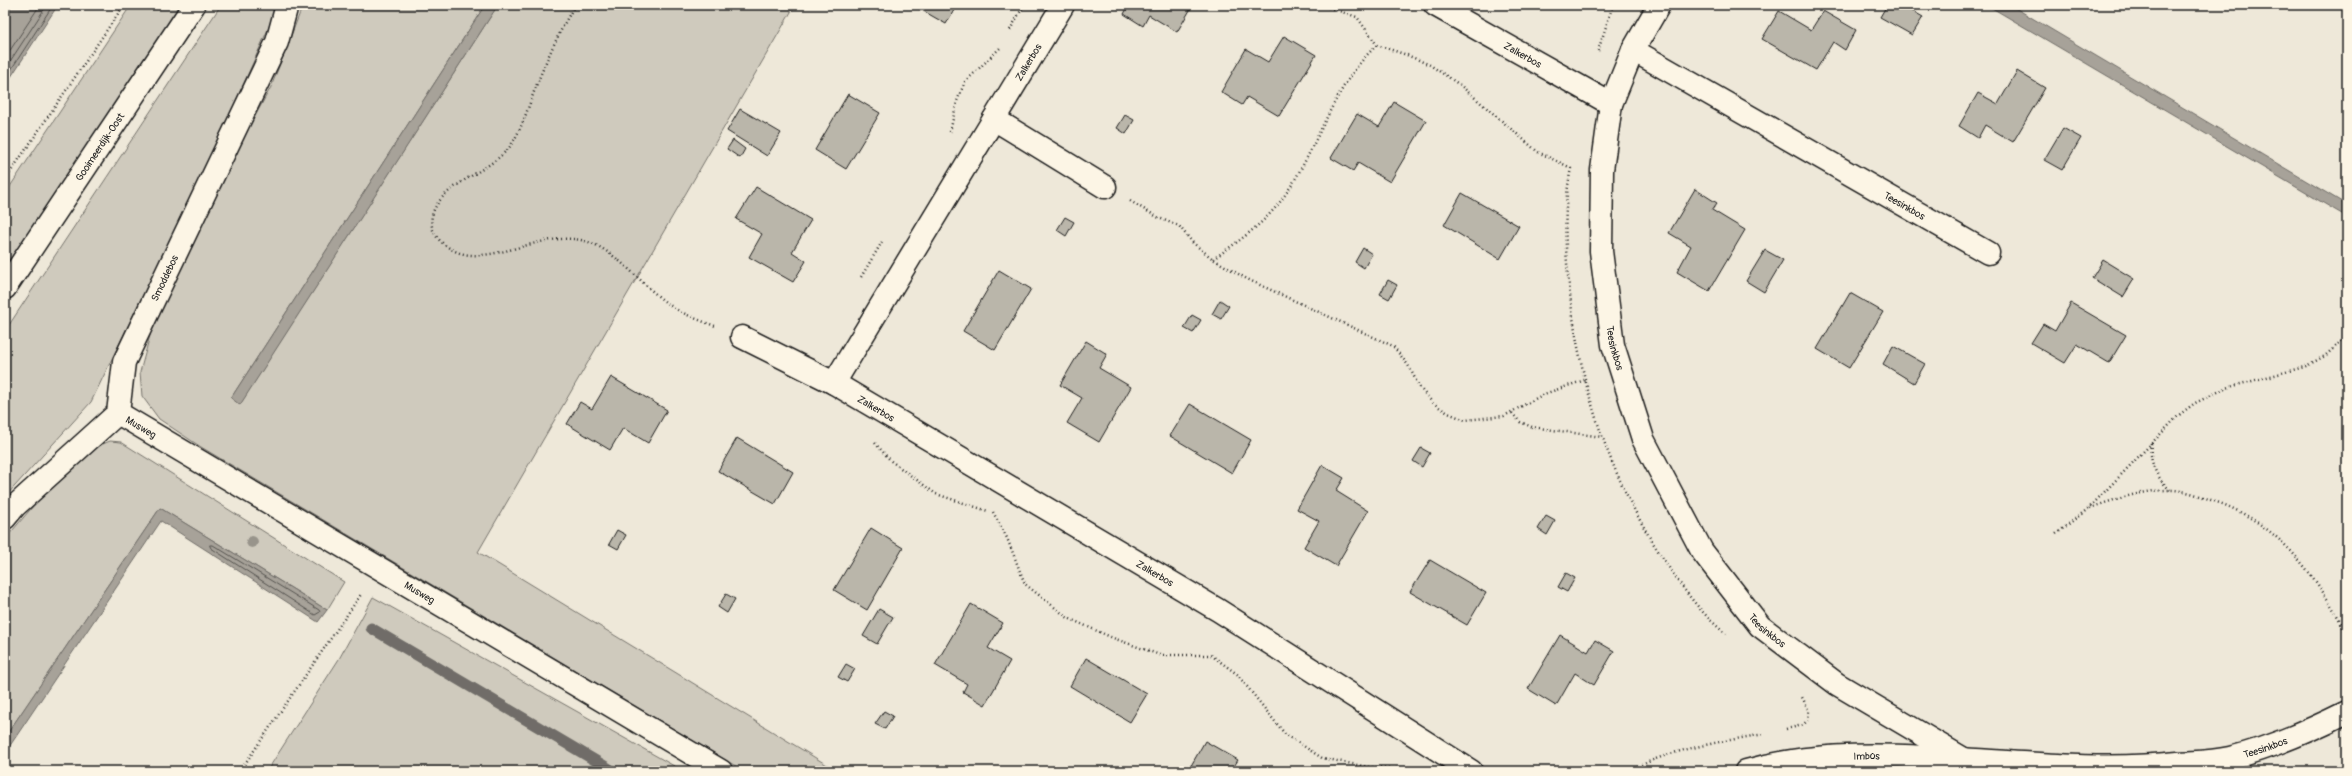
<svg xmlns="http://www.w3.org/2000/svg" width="2352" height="776" font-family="Pangolin,sans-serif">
<rect width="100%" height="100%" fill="#eee8d9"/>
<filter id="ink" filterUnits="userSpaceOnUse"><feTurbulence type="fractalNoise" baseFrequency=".025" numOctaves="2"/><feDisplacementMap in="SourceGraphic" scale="8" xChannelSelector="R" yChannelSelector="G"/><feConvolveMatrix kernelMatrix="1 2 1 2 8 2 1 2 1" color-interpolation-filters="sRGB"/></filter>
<g filter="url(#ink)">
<!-- green -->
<g fill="#cfcabd" stroke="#76736c">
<path d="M131,5H184L5,268V194Z"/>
<path d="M221,5H276L269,27L218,141L91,402L5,497V331Z"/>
<path d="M303,5H485L231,398L240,404L498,5H795L478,552L837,771H744L201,447L159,419L142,396L140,372L152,328L221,178L271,87Z"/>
<path d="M110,441L121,442L344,582L327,610L160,508L5,737V539C32,509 71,455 110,441Z"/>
<path d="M373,597L683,771H267L339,659Z"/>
</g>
<!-- water -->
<g fill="#a7a299" stroke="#6f6c67">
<path d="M5,5H58L5,86Z"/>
<path d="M485,5H498L240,405L231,398Z"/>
<path d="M1987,5H2010L2022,12L2347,205V217Z"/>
<path d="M160,508L327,610L318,622L161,521L5,753V737Z"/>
</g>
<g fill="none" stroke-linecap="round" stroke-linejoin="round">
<!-- shore -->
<g stroke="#54524e" stroke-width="1">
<path d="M5,58L40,5"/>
<path d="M5,69L47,5"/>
<path d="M5,79L53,5"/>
<path d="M210,545H213L319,610L320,612L315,615L211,548Z"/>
</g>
<!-- stream -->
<path stroke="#6f6c67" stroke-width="11" d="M371,628L613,771"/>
</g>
<!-- building -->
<g fill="#bab6aa" stroke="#1c1c1c">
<path d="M913,5H957L946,24Z"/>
<path d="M1129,5H1193L1177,32L1149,15L1143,26L1124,14Z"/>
<path d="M1887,5H1902L1923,17L1912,35L1880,17Z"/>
<path d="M1779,11L1811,30L1823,11L1856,30L1845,50L1833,42L1816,70L1762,39Z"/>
<path d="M1284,36L1316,55L1279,116L1247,97L1242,105L1221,92L1246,49L1268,62Z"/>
<path d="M2017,71L2045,88L2013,142L1985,125L1978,138L1959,126L1978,93L1998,104Z"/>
<path d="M848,94L880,113L846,169L815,150Z"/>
<path d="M1394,102L1426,121L1390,182L1358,163L1353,171L1331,158L1357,114L1379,127Z"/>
<path d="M740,109L781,133L767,156L727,131Z"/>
<path d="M1125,115L1134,120L1126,134L1117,128Z"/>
<path d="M2063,128L2081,138L2062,170L2044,160Z"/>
<path d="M733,140L745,149L740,158L727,149Z"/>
<path d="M756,187L811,220L792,252L806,261L793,282L749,257L762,234L736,219Z"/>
<path d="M1695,189L1717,203L1712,210L1745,230L1709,291L1677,272L1691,246L1669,233Z"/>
<path d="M1462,193L1519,226L1500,259L1444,225Z"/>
<path d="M1065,217L1074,222L1066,236L1057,230Z"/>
<path d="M1363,248L1372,254L1364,268L1355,262Z"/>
<path d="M1765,250L1783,260L1764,292L1746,281Z"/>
<path d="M2103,260L2134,279L2123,297L2092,278Z"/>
<path d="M999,270L1031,289L995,350L963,331Z"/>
<path d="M1388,280L1397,285L1389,299L1380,294Z"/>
<path d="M1850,293L1883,312L1849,368L1817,349Z"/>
<path d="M1220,300L1229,306L1221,319L1212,314Z"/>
<path d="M2071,303L2126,335L2109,363L2077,344L2065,363L2031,343L2043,324L2055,331Z"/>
<path d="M1192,315L1201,320L1193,333L1184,328Z"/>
<path d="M1086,341L1107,354L1099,368L1131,387L1099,442L1067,423L1082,398L1060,385Z"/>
<path d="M1893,346L1925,364L1914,383L1883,364Z"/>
<path d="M611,377L667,410L648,443L623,428L610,450L567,424L580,402L592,409Z"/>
<path d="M1190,404L1251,440L1232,473L1170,436Z"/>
<path d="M737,438L793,472L775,504L718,471Z"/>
<path d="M1421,448L1430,453L1422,467L1413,461Z"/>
<path d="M1322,465L1344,478L1336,491L1368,511L1336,566L1304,547L1319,521L1297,509Z"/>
<path d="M1546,516L1555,521L1547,535L1538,529Z"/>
<path d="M871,528L903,548L867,610L834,590Z"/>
<path d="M617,530L626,535L618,549L609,544Z"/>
<path d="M1430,560L1486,593L1467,625L1410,592Z"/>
<path d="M1566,573L1575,578L1567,592L1558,587Z"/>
<path d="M726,594L735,599L727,613L718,607Z"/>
<path d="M971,604L1003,623L988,648L1010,661L985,705L963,692L967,684L935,665Z"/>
<path d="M879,609L893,617L877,644L863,636Z"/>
<path d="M1560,635L1588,652L1595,640L1614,651L1594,685L1575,673L1556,706L1528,689Z"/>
<path d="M1086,658L1147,694L1130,722L1070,686Z"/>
<path d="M846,664L855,669L847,682L838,677Z"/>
<path d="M884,711L893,716L885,729L875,724Z"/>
<path d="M1205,741L1238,760L1231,771H1188Z"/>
</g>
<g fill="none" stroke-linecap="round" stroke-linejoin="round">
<defs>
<g id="minor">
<path id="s1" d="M1063,5L834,383L1218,610L1471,771"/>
<path id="s2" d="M1435,5L1611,104"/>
<path id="s3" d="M1659,5L1633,50L1611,104L1602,170L1601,251L1613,345L1643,439L1702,551L1760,626L1837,684L1984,771"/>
<path id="s4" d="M1633,50L1988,253"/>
<path d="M994,119L1105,187"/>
<path d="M742,337L834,383"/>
<path id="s5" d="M118,413L721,771"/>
<path id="s6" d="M5,518L15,506L118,413L124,362L277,42L287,5"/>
<path id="s7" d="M1746,771C1804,754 1866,754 1926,757C2010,761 2094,772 2178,763C2195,762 2213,762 2230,758C2271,748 2309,731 2347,712"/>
</g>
<g id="tertiary">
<path id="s8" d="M5,288L194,5"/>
</g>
</defs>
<!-- minor casing -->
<use href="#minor" stroke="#1c1c1c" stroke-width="25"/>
<!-- tertiary casing -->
<use href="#tertiary" stroke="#1c1c1c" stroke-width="25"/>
<!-- path -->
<g stroke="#1c1c1c" stroke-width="2.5" stroke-dasharray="1 3" stroke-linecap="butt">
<path d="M575,5C560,30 548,56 537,84C529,104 523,127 511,145C492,172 439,184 432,216C428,234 445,248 460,253C496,264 543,230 585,241C615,249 643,286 668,304C682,314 699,320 715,326"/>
<path d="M1321,5L1357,17L1377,45L1407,55L1430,65L1460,85L1538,152L1571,168"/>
<path d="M1010,30L1024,5"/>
<path d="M1598,51L1613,5"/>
<path d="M950,132L957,101L965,82L1000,48"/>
<path d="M1571,168C1563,207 1565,246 1569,285C1579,384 1608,474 1662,557C1681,586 1699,612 1726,634"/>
<path d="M5,180L124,5"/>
<path d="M1130,201L1159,218L1179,226L1193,243L1213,259L1247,279L1393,346L1408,365L1420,388L1433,403L1448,413L1465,420L1504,416L1544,394L1585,380"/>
<path d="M1213,259C1235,244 1258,228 1276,207C1316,158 1329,89 1377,45"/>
<path d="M861,277L882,242"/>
<path d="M1512,413L1520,422L1532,427L1602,437"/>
<path d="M875,443L891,461L936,494L988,511"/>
<path d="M2151,443C2149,462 2156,477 2170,490"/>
<path d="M2090,508C2116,499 2143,490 2170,490C2184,490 2198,495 2211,500C2277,521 2316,574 2347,634"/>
<path d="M993,512L1007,538L1025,584L1068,618L1113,638L1160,655H1211L1237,674L1285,734L1322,758L1368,767L1410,769"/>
<path d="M2056,534L2089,508L2179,415L2195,403L2226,388L2304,367L2325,356L2347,336"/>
<path d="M1786,729L1803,725L1808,720L1809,711L1802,697"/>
<path d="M240,771L362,593"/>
<path d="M1631,771C1664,750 1725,741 1764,734"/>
<path d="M2328,771L2347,764"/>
</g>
<!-- minor -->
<use href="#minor" stroke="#fcf5e5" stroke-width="22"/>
<!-- tertiary -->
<use href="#tertiary" stroke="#fcf5e5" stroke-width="22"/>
</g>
<!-- trees -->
<circle fill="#98948b" cx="252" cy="542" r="6"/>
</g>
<g text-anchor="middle" stroke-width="3" stroke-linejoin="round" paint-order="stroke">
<!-- street labels -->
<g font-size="10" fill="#1c1c1c" stroke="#fcf5e5">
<text dy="4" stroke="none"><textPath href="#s2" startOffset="101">Zalkerbos</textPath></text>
<text transform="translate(1028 62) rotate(-59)" y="4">Zalkerbos</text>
<text dy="4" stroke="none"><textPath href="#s8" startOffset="170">Gooimeerdijk-Oost</textPath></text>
<text dy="4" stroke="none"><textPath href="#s4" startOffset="313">Teesinkbos</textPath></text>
<text dy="4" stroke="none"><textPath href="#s6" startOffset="299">Smoddebos</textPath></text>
<text dy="4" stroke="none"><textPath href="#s3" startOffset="356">Teesinkbos</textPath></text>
<text dy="4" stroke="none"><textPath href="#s1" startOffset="491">Zalkerbos</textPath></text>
<text dy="4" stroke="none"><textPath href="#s5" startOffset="27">Musweg</textPath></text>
<text dy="4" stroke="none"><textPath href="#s1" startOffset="815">Zalkerbos</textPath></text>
<text dy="4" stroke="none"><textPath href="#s5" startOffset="351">Musweg</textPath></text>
<text dy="4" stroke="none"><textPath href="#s3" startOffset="681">Teesinkbos</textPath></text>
<text dy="4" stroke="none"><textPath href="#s7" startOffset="523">Teesinkbos</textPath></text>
<text dy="4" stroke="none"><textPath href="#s7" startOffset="122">Imbos</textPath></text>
</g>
</g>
<!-- margin -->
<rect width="2352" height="776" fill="none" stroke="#fcf5e5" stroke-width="20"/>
<rect x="10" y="10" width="2332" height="756" fill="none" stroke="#1c1c1c" stroke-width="1.5" filter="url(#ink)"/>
</svg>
